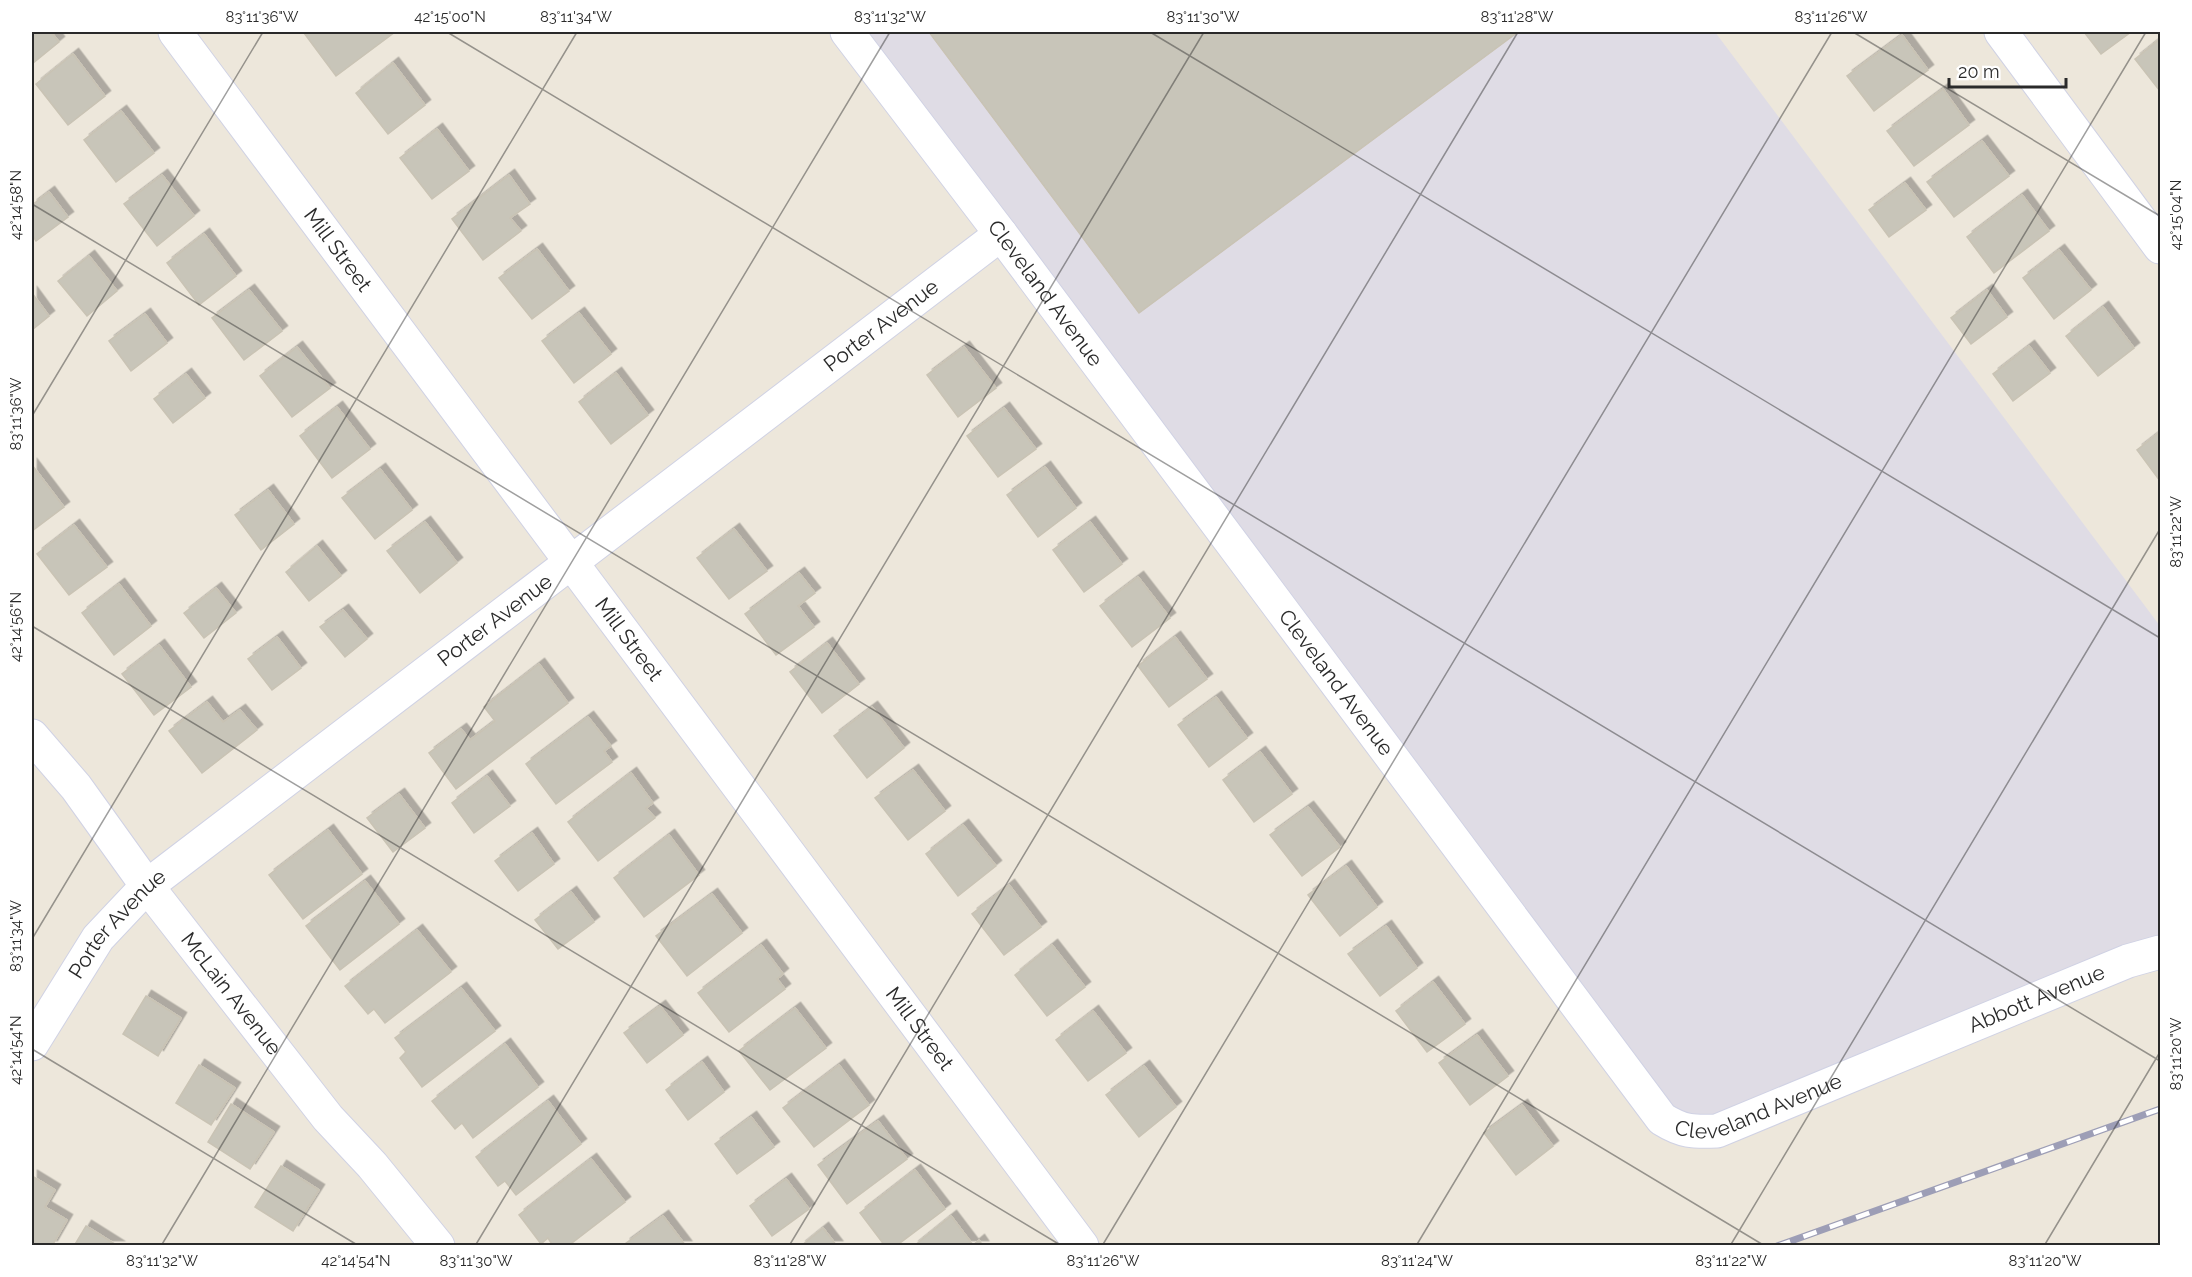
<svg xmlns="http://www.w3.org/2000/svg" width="2192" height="1277" font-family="Raleway,sans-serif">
<defs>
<filter id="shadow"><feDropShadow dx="5.5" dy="-5.5" stdDeviation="0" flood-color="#0004"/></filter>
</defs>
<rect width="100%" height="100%" fill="#ede7db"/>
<!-- industrial -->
<path fill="#dfdce5" d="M848,32H1715L2160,626V952L1691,1132Z"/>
<!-- building -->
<g fill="#c8c5b9" stroke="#c9c3b4" stroke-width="1.5" filter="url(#shadow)">
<path d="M32,32H51L59,42L32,64Z"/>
<path d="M306,32H395L336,76L304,33Z"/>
<path d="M929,32H1518L1139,313Z"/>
<path d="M2084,32H2131L2101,54Z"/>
<path d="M1902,35L1928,70L1874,111L1847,76Z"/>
<path d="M2160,39V91L2135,59Z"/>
<path d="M73,54L105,96L68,125L36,84Z"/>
<path d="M393,63L425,105L388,134L356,93Z"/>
<path d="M1943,89L1969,125L1914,166L1887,131Z"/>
<path d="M121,111L154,153L116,182L84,140Z"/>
<path d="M437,129L469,171L432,199L400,158Z"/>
<path d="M1982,141L2009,176L1954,217L1927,182Z"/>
<path d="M162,175L194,216L157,246L124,204Z"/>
<path d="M509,175L530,204L510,218L521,231L483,260L452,219Z"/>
<path d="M1905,183L1926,210L1889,237L1869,210Z"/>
<path d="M49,192L68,217L36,241L32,235V205Z"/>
<path d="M2022,195L2049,231L1994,273L1967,237Z"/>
<path d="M204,234L236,276L199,305L167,263Z"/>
<path d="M537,249L569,291L532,319L499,278Z"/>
<path d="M2059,250L2091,290L2054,319L2023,278Z"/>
<path d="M89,256L117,291L87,316L58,281Z"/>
<path d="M249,290L282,331L244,360L212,318Z"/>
<path d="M1987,290L2007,317L1971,344L1951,318Z"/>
<path d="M32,293L49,316L32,330Z"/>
<path d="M2103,307L2134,348L2098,376L2066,336Z"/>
<path d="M579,313L611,354L574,383L542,341Z"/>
<path d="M145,314L167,343L131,371L109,341Z"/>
<path d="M2029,346L2050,373L2013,401L1993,374Z"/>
<path d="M297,347L330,388L292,417L260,376Z"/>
<path d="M964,347L996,388L958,417L927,375Z"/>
<path d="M616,373L648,415L611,444L579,402Z"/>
<path d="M186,374L205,398L173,423L154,399Z"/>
<path d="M337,407L370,449L332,478L300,436Z"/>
<path d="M1004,408L1036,449L998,477L967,436Z"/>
<path d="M2160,432V481L2137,450Z"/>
<path d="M32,465L64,507L32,531Z"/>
<path d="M1045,467L1076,508L1038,537L1007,495Z"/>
<path d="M380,469L412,510L375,539L342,498Z"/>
<path d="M268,490L294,524L261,550L235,515Z"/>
<path d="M425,522L457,563L420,593L387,551Z"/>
<path d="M1090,522L1122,564L1084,592L1053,550Z"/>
<path d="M74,525L107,567L69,595L37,554Z"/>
<path d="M734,529L767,571L729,599L697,558Z"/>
<path d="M317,546L341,576L309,601L286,572Z"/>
<path d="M799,573L815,593L798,606L814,627L776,655L745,614Z"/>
<path d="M1138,577L1170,618L1132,647L1100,606Z"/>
<path d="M119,584L151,626L114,655L82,613Z"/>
<path d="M216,588L236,613L204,638L184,613Z"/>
<path d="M343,610L367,639L345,657L320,627Z"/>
<path d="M277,637L301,668L272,690L248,659Z"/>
<path d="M1175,637L1207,679L1169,707L1138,666Z"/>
<path d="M827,643L859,684L822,713L790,672Z"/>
<path d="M159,645L191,687L154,715L122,674Z"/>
<path d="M539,664L568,703L456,789L429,753L461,729L470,740L495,721L484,707Z"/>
<path d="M1216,697L1247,738L1209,767L1178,725Z"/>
<path d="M207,702L223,722L240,710L257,730L202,773L169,731Z"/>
<path d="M872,707L904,748L867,778L834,736Z"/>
<path d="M588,717L611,746L604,751L612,762L556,804L526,764Z"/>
<path d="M1260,752L1292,794L1254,822L1223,780Z"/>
<path d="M913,770L945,811L908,840L875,798Z"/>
<path d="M631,773L653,803L646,808L655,818L598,861L568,822Z"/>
<path d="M487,776L510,806L474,833L452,803Z"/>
<path d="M399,794L425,828L393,852L367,818Z"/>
<path d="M1308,807L1340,847L1302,876L1270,835Z"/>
<path d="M963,825L996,866L958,896L926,854Z"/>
<path d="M328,830L362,874L303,919L269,875Z"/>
<path d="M532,833L554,864L518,891L495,861Z"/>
<path d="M669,835L699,875L644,917L614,878Z"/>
<path d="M1346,866L1377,907L1340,936L1308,895Z"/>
<path d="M365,881L399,924L340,970L306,926Z"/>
<path d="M1009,885L1041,927L1004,955L972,914Z"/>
<path d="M571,892L594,922L558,949L535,920Z"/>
<path d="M712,894L742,933L687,976L656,936Z"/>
<path d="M1386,926L1417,968L1380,996L1348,954Z"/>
<path d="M417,930L451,972L385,1023L374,1009L368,1014L345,986Z"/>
<path d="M761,945L783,974L777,979L785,989L729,1032L698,993Z"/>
<path d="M1052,945L1085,987L1047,1016L1015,975Z"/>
<path d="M1433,982L1465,1024L1427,1052L1396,1011Z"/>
<path d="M461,988L495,1031L422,1087L400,1058L406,1052L395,1038Z"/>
<path d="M146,996L181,1018L158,1056L123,1034Z"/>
<path d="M660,1006L683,1035L647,1063L624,1033Z"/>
<path d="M795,1008L826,1048L770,1090L739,1051Z"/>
<path d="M1093,1011L1126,1053L1088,1081L1056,1040Z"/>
<path d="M1477,1035L1508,1076L1470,1105L1439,1063Z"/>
<path d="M505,1044L538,1087L473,1138L462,1123L455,1129L432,1101Z"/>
<path d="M702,1062L724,1092L688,1120L666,1090Z"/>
<path d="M199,1065L235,1088L211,1125L176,1103Z"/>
<path d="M839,1065L869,1105L814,1147L783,1108Z"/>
<path d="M1144,1066L1176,1107L1139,1137L1106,1095Z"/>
<path d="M548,1101L581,1144L516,1195L505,1181L498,1186L476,1157Z"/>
<path d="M231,1104L274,1132L250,1169L208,1142Z"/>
<path d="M1522,1105L1553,1146L1516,1175L1484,1133Z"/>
<path d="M751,1117L774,1147L737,1174L715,1144Z"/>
<path d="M878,1121L907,1159L847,1204L818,1165Z"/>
<path d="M591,1159L625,1202L568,1246H553L548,1238L541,1244L519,1215Z"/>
<path d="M281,1166L319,1190L293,1231L255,1207Z"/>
<path d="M915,1170L945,1209L896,1246H885L860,1213Z"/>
<path d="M32,1176L55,1190L45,1207L67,1220L52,1246H32Z"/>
<path d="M786,1179L809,1209L772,1236L750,1206Z"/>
<path d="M663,1216L686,1246H625V1244Z"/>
<path d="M951,1216L973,1245L979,1240L983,1246H914Z"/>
<path d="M86,1226L118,1246H74Z"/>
<path d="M823,1228L837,1246H801Z"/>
</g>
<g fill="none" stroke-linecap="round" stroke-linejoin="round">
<defs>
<g id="street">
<path id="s1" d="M175,32L1082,1246"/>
<path id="s2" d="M847,32L1001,234L1662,1119C1683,1132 1693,1132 1717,1131L2128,961L2160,952"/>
<path d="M2001,32L2160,247"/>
<path id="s3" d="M32,736L76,787L147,886L328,1118L372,1165L438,1246"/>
<path id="s4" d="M32,1044L98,938L147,886L1001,234"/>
</g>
</defs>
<!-- street casing -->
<use href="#street" stroke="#d0d2e4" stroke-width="35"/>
<!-- street -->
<use href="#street" stroke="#fff" stroke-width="33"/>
<defs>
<path id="rail" d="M1777,1246L2160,1109"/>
</defs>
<!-- rail casing -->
<use href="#rail" stroke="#9d9eb6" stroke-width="7"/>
<!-- rail -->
<use href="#rail" stroke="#fff" stroke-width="4.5" stroke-dasharray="14" stroke-linecap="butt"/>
</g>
<!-- ticks -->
<path fill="none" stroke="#2a2a2a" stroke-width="1.5" stroke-opacity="0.45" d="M447,32L2160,1061M1150,32L2160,638M1853,32L2160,216M32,204L1765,1246M32,416L263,32M32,626L1062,1246M32,939L577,32M32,1049L359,1246M161,1246L890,32M475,1246L1204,32M789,1246L1518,32M1102,1246L1832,32M1416,1246L2146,32M1730,1246L2160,529M2044,1246L2160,1052"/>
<g text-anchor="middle" stroke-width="5" stroke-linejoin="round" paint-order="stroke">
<!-- street labels -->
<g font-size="21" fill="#2a2a2a" stroke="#fff">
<text dy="7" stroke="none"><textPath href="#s1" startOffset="272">Mill Street</textPath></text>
<text dy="7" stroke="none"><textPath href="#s2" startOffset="328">Cleveland Avenue</textPath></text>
<text dy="7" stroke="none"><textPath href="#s4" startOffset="1120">Porter Avenue</textPath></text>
<text dy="7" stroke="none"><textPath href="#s4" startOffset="634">Porter Avenue</textPath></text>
<text dy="7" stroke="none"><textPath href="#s1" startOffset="758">Mill Street</textPath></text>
<text dy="7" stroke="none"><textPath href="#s2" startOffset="814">Cleveland Avenue</textPath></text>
<text dy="7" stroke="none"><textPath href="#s4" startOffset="148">Porter Avenue</textPath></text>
<text dy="7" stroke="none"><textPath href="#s3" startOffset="326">McLain Avenue</textPath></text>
<text dy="7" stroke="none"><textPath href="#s2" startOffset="1762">Abbott Avenue</textPath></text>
<text dy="7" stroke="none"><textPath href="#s1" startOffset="1244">Mill Street</textPath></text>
<text dy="7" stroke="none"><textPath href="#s2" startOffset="1462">Cleveland Avenue</textPath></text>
</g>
</g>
<!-- border -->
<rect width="2192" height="1277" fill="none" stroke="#ffffff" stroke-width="66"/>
<!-- scale -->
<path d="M1949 78v9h117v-9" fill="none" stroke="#2a2a2a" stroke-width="3"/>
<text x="1958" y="78" font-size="18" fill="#2a2a2a" stroke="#ffffff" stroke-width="4.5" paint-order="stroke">20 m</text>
<rect x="33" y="33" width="2126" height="1211" fill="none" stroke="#2a2a2a" stroke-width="2"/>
<g font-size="15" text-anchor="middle" fill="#2a2a2a">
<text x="262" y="22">83°11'36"W</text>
<text x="450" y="22">42°15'00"N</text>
<text x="576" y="22">83°11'34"W</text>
<text x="890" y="22">83°11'32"W</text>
<text x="1203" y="22">83°11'30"W</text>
<text x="1517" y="22">83°11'28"W</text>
<text x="1831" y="22">83°11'26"W</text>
<text transform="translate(16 205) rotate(-90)" y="5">42°14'58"N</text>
<text transform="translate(2176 215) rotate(-90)" y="5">42°15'04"N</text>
<text transform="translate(16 414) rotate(-90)" y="5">83°11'36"W</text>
<text transform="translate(2176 532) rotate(-90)" y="5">83°11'22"W</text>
<text transform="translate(16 627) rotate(-90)" y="5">42°14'56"N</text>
<text transform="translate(16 936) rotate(-90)" y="5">83°11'34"W</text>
<text transform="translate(16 1050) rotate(-90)" y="5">42°14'54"N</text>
<text transform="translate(2176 1054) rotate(-90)" y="5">83°11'20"W</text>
<text x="162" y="1266">83°11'32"W</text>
<text x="356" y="1266">42°14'54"N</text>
<text x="476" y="1266">83°11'30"W</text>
<text x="790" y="1266">83°11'28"W</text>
<text x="1103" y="1266">83°11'26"W</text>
<text x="1417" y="1266">83°11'24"W</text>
<text x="1731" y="1266">83°11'22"W</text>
<text x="2045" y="1266">83°11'20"W</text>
</g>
</svg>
